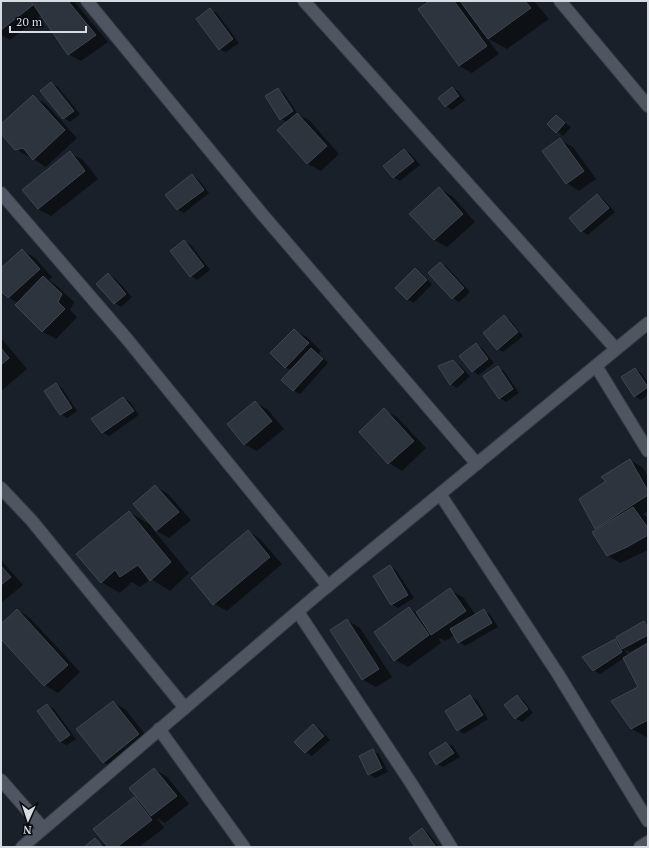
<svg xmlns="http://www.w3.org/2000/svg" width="649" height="848" font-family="'PT Serif',serif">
<rect width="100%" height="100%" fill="#1a2029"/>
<!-- shadow -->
<g fill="#0007">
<path d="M1,1H74L108,42L81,61L68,54L42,15L10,40L1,35Z"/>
<path d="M421,1H534L549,19L507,49L487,38L499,54L472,73L459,66L426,4Z"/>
<path d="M210,10L217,13L239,43L226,52L219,49Z"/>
<path d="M51,84L58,87L80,114L70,122L64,118L42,91Z"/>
<path d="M452,88L458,91L465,100L452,110L446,106Z"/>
<path d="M278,89L284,93L298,114L310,121L339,154L321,171L308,164L278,130L287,122L281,119Z"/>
<path d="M33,97L46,104L77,138L46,167L33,159L31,156L29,157L16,149L1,133V126Z"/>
<path d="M556,116L571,127L563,136L549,124Z"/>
<path d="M560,140L573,147L596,179L579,191L567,183Z"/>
<path d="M404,150L411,154L420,165L400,181L394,177L385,166Z"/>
<path d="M70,153L83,160L98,179L51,216L38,209Z"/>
<path d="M192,175L198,179L209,193L184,213L177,209Z"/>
<path d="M439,188L452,196L475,222L447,247L434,240Z"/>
<path d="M597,195L603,199L615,212L588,235L582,231Z"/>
<path d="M184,241L191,245L210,270L197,280L191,276Z"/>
<path d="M22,250L35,258L52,277L49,280L56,285L74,302L70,310L77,317L56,339L43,332L16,305L18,303L8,297L1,289V269Z"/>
<path d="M440,263L446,266L470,292L459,302L453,298L429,273Z"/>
<path d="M415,270L421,273L432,284L414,303L407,299Z"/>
<path d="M109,274L115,278L132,297L121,307L115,303Z"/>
<path d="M504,317L510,320L523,336L503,352L497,349Z"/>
<path d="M294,330L307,337L321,351L319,354L328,363L300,394L293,390L291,370L285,367Z"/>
<path d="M1,338L27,369L1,391Z"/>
<path d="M476,345L482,348L494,363L479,375L473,371L460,357Z"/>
<path d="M453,361L460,365L470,376L457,388L451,384L440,367Z"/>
<path d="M498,368L504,371L519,393L506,402L500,398Z"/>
<path d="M635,369L641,373L648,382V395L641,400L635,396Z"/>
<path d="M56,384L62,388L77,411L67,418L61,414Z"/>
<path d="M123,398L130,402L139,415L109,436L102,432Z"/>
<path d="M255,402L268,410L284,429L257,451L244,444Z"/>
<path d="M384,410L397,417L426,448L402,471L389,463L360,432Z"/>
<path d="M630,460L643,468L648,477V511L643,514L648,518V550L620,563L607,555L598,529L596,528L608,482Z"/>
<path d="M155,486L168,494L191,520L169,538L152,528L189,573L170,591L151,579L140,587L132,582L120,593L101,582L129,512L151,525Z"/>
<path d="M248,531L260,539L282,564L227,611L214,604Z"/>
<path d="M1,560L23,585L1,603Z"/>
<path d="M390,567L396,570L414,598L398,608L392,604Z"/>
<path d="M450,590L463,597L476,615L484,611L490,614L498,627L465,646L459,642L455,635L445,641L438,637L441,643L408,667L395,660L409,608L417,613Z"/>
<path d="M18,610L30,618L80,672L58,693L45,685L1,637V625Z"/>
<path d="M347,620L360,628L392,677L376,687L363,680L331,631Z"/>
<path d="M644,622L648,624V642L630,652L624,649L628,656L648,644V738L632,729L640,688L624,658L600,674L593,670L615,640L620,643Z"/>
<path d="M470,696L477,700L488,719L464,734L458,730Z"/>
<path d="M517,696L523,700L533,713L522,722L515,718Z"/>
<path d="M113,702L126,710L151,742L116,770L103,762Z"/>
<path d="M48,705L54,709L76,739L67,745L60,742Z"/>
<path d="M313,725L320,729L330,740L312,756L306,752Z"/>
<path d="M446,743L453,746L460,757L443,767L437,764Z"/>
<path d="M373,751L379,754L388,772L375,778L369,774Z"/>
<path d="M154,769L167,777L189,804L165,823L157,818L164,828L139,847H109L134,798L141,802Z"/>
<path d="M422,829L428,833L439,847H417Z"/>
<path d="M95,840L108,847H86Z"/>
</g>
<!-- building -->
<g fill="#2d343e" stroke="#3f4651">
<path d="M1,1H30L33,5L1,30Z"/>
<path d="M31,1H68L96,35L68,55Z"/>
<path d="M429,1H454L487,46L459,66L418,9Z"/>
<path d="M460,1H525L531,8L488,39Z"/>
<path d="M210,8L233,39L219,50L196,19Z"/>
<path d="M51,82L74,111L63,119L40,91Z"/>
<path d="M452,87L459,96L445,107L438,98Z"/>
<path d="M278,88L293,111L280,120L265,96Z"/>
<path d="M33,95L65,130L33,160L23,148L15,150L1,134V124Z"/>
<path d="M297,113L327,146L307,164L277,130Z"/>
<path d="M556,115L565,123L556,133L547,124Z"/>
<path d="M560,138L584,171L566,184L542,151Z"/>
<path d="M404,149L414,161L393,178L383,166Z"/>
<path d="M70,151L85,171L38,209L22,190Z"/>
<path d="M192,174L204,190L177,210L165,195Z"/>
<path d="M439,187L463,214L434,240L409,214Z"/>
<path d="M597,194L609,208L581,232L569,218Z"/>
<path d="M184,240L204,266L190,277L170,251Z"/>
<path d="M22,249L40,269L8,298L1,291V268Z"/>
<path d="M440,262L464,288L452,299L428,273Z"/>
<path d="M415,268L427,280L407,300L395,288Z"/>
<path d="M108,273L126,294L114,304L96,284Z"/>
<path d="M43,276L62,294L58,302L65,309L42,332L15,305Z"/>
<path d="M504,315L518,332L497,350L483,333Z"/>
<path d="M294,329L309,343L285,368L270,353Z"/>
<path d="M476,343L488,359L472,372L459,356Z"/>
<path d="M1,348L9,358L1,365Z"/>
<path d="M311,348L323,359L293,391L281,380Z"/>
<path d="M453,360L464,372L450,385L438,366Z"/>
<path d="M498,366L513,389L499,399L483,376Z"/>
<path d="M635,368L648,387L634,397L621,377Z"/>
<path d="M56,383L72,408L60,415L44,391Z"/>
<path d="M123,397L134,411L102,433L91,419Z"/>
<path d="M255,401L272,421L244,445L227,424Z"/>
<path d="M384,408L414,441L388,464L359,432Z"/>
<path d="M630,459L648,491V495L595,529L579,499L606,481L601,477Z"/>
<path d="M155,485L179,512L156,531L133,504Z"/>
<path d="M633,507L648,528V535L627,547L607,556L592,532Z"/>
<path d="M129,511L171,562L150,581L138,565L120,577L115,570L101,583L76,554Z"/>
<path d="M248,530L270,557L213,605L191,578Z"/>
<path d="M390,565L408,595L391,605L373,576Z"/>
<path d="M1,566L11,577L1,585Z"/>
<path d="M450,588L466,611L431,635L416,612Z"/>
<path d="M409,607L429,635L394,661L374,632Z"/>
<path d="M17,609L68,665L44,686L1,639V624Z"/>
<path d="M484,609L492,623L458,643L450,629Z"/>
<path d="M347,619L379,669L362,680L330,630Z"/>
<path d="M644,621L648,628V635L622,649L616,637Z"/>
<path d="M615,639L622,652L593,671L582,657Z"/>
<path d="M648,643V720L631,729L611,701L638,687L623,658Z"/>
<path d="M470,695L483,715L457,731L445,711Z"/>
<path d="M517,695L528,709L515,719L504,705Z"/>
<path d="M113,701L139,734L103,763L76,729Z"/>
<path d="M47,704L70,735L60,742L37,711Z"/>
<path d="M313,724L324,736L305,753L294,742Z"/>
<path d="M446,742L454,753L436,765L429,753Z"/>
<path d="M373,749L382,768L368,775L359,756Z"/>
<path d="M154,768L177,796L151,816L129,788Z"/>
<path d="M134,797L152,820L117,847H108L93,829Z"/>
<path d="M422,828L436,847H415L409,838Z"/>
<path d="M95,838L103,847H84Z"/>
</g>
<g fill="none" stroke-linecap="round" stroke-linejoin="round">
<defs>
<g id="street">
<path d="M87,1L262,214L477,464"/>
<path d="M304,1L616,349"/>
<path d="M560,1L648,106"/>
<path d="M1,193L127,339L328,586"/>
<path d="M596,366L648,451"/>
<path d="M1,488L32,521L185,708"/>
<path d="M440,494L558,674L648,821"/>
<path d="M298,612L411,783L451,847"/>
<path d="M159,729L244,847"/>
<path d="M1,780L43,828"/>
<path d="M22,847L317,595L648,323"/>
<path d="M640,847L648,842"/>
</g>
</defs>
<!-- street casing -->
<use href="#street" stroke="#373c44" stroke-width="14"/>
<!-- street -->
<use href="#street" stroke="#4f5661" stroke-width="12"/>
</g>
<!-- border -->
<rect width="649" height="848" fill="none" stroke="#d7dbe2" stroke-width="4"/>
<!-- north arrow -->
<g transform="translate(28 820) rotate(183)" stroke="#070a0e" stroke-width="3" paint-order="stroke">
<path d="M0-3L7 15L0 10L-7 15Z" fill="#d7dbe2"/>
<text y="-6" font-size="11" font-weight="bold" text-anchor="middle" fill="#d7dbe2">N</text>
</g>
<!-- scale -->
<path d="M10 26v6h76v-6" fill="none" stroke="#d7dbe2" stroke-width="2"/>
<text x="16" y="26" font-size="12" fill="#d7dbe2" stroke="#070a0e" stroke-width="3" paint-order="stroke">20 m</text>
</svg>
